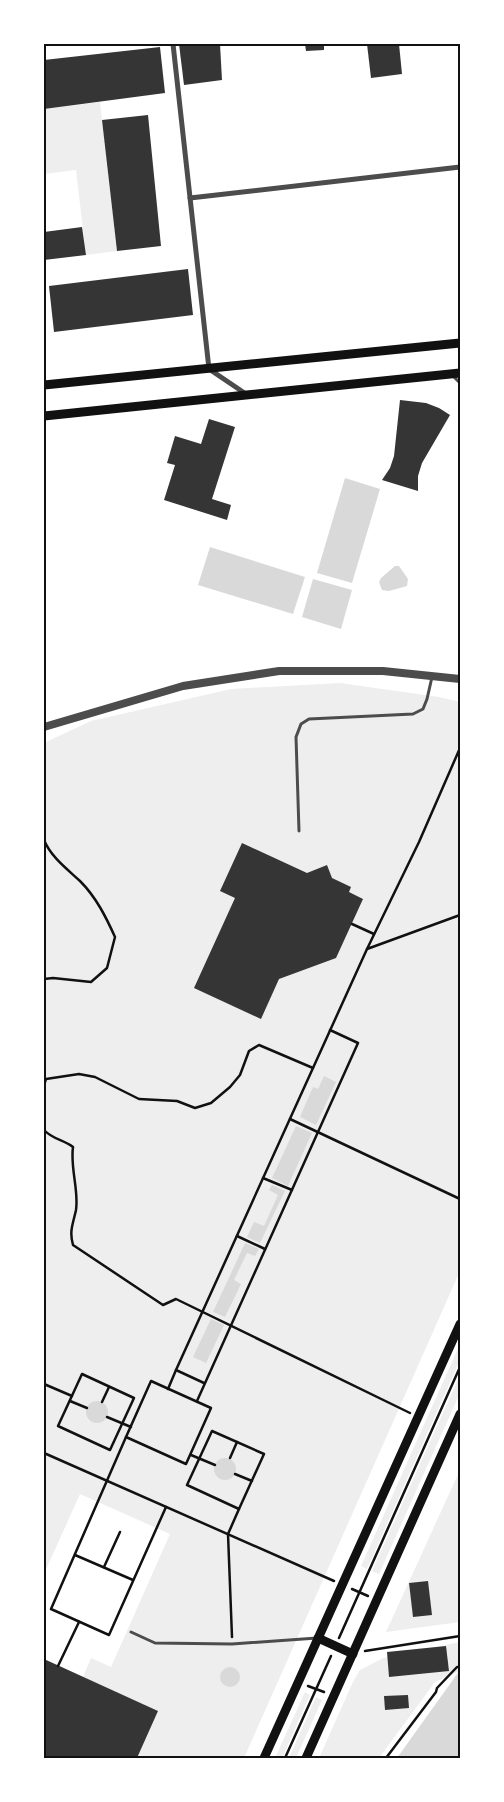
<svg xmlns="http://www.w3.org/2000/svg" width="504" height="1802" font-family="'PT Sans Narrow',sans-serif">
<rect width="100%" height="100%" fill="#fff"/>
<!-- green -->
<g fill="#eee">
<path d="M100,102L117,251L86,255L76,170L44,174V109Z"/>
<path d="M340,683L439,697L460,702V1271L244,1758H137L158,1711L83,1677L91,1658L111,1667L170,1534L80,1494L44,1574V743L91,721L231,689Z"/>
<path d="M460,1344V1360L367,1569L361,1566Z"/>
<path d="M460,1375V1393L379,1574L372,1571Z"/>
<path d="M460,1470V1622L386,1632Z"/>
<path d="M460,1642V1671L435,1682L379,1758H319L353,1682L360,1670L383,1658Z"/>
<path d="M305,1692L310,1695L282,1758H275Z"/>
<path d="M316,1697L322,1700L296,1758H289Z"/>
</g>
<!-- water -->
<g fill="#d9d9d9">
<path d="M345,478L380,489L352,583L317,573Z"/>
<path d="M210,547L305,577L293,614L198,585Z"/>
<path d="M395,566H399L408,579L407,586L389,591L382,590L379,582L381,578Z"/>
<path d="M313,579L352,590L341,629L302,617Z"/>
<path d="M324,1076L336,1082L316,1125L300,1117L313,1087L318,1089Z"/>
<path d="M296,1126L312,1133L288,1186L272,1178Z"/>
<path d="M272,1185L285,1191L260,1243L247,1237L254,1222L264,1226L278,1195L269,1190Z"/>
<path d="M245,1243L259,1249L255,1256L247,1253L234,1280L241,1284L225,1317L213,1312Z"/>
<path d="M211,1319L224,1325L206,1363L193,1357Z"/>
<circle cx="97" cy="1412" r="11"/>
<circle cx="225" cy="1469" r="11"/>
<circle cx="230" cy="1677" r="10"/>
<path d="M460,1670V1758H397Z"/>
</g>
<!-- building -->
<g fill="#353535">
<path d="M179,44H220L222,80L184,85Z"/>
<path d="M305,44H324V50L306,51Z"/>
<path d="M367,44H399L402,74L371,78Z"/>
<path d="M160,47L165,93L44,109V60Z"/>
<path d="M148,115L161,246L117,251L102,120Z"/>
<path d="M82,227L86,255L44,260V232Z"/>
<path d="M188,269L193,315L54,332L49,286Z"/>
<path d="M400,400L426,403L439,408L450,415L422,463L418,476V491L382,480L390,468L394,456Z"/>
<path d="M209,419L235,427L212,499L231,505L227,520L164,500L175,465L167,463L175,436L201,444Z"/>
<path d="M242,843L307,873L327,865L332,878L351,887L349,892L363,899L336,958L279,979L261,1019L194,988L235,898L220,891Z"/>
<path d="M428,1581L432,1615L413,1617L409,1583Z"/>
<path d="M446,1646L449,1671L389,1677L387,1652Z"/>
<path d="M44,1659L158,1711L137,1758H44Z"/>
<path d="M408,1695L409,1708L385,1710L384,1696Z"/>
</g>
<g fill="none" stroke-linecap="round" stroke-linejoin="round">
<!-- path -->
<g stroke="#111" stroke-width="2.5">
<path d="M460,748L419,842L367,949L460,915"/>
<path d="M44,840C51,857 67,869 80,881C96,897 106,917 115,937L107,968L91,982L53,978L44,979"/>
<path d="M352,924L374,934"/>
<path d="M44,1085L46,1079L79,1074L95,1077L139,1099L177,1101L195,1108L211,1103L230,1087L240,1075L249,1051L259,1045L313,1068"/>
<path d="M290,1119L460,1199"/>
<path d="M44,1130C52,1139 64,1140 73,1147C70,1168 79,1190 76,1210C73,1224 69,1231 73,1245L163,1305L176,1299L410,1413"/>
<path d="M263,1178L292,1190"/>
<path d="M237,1236L265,1249"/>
<path d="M82,1374L134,1398L110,1450L58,1426Z"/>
<path d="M151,1381L211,1408L186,1464L126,1437Z"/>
<path d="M204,1383L176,1370L367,949"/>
<path d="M44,1384L72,1396"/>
<path d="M168,1389L176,1370"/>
<path d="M70,1401L87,1408"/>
<path d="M197,1401L358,1043L330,1030"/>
<path d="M102,1402L109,1387"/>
<path d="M107,1417L131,1427"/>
<path d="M212,1431L264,1454L239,1509L187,1485Z"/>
<path d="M126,1437L51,1609L109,1635L166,1507"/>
<path d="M44,1453L334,1581"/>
<path d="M191,1455L215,1465"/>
<path d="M230,1458L237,1442"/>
<path d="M235,1474L252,1481"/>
<path d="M75,1555L133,1580"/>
<path d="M104,1567L120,1532"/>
<path d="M352,1589L368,1596"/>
<path d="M232,1637L228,1534L239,1509"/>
<path d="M339,1638L460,1367"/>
<path d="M365,1651L460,1636"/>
<path d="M58,1666L79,1622"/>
<path d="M308,1686L324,1692"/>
<path d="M285,1758L331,1656"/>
<path d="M386,1758L436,1692L437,1688L457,1667H460"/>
</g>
<!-- service -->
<g stroke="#4c4c4c" stroke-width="3">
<path d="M453,376L460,383"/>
<path d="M299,831L296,737L301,724L309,719L413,714L423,709L427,699L432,677"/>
<path d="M131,1632L155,1643L232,1644L317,1638"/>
</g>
<!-- minor -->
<g stroke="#4c4c4c" stroke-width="5">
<path d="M173,44L209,369L246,394"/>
<path d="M190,198L460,167"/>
</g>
<!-- tertiary -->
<path stroke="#4c4c4c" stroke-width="8" d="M44,727L183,686L279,671H383L460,679"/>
<!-- secondary -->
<g stroke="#111" stroke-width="9">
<path d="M44,385L460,343"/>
<path d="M44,416L460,373"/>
<path d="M318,1638L353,1654"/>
<path d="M264,1758L460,1324"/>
<path d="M306,1758L460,1414"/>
</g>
</g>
<!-- border -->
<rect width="504" height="1802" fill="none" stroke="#ffffff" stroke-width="90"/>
<rect x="45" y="45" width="414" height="1712" fill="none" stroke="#111" stroke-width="2"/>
</svg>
